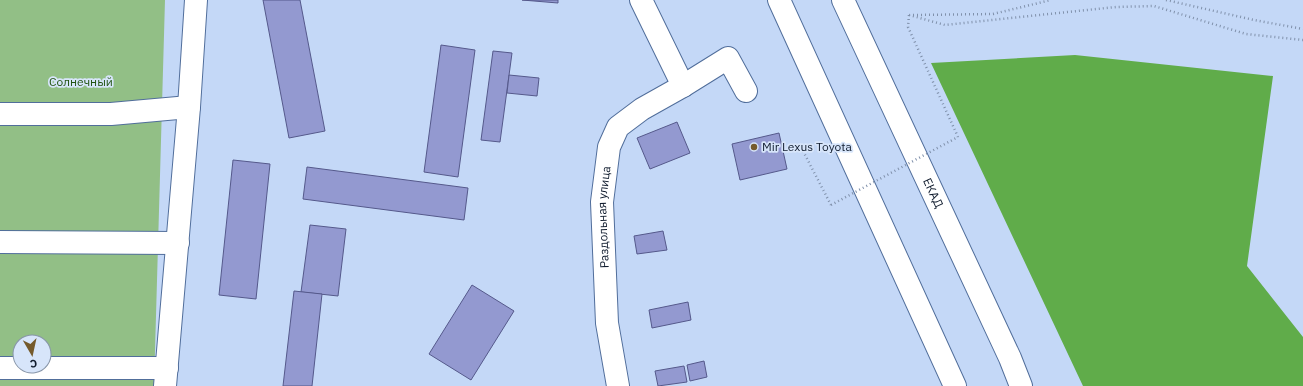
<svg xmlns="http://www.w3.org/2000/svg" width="1303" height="386" font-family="'IBM Plex Sans',sans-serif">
<rect width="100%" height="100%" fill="#c4d8f7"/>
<!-- green -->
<path fill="#92bf86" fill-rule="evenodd" d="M0,0H165L154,386H0ZM20,342H44V366H20Z"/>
<!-- forest -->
<path fill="#60ac4a" d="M1075,55L1273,76L1247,266L1303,337V386H1083L931,63Z"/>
<!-- building -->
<g fill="#9399d0" stroke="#55598b">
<path d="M263,0H300L325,131L289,138Z"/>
<path d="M522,0H558V3Z"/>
<path d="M441,45L475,50L458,177L424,172Z"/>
<path d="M493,51L512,53L500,142L481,140Z"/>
<path d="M509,75L539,78L537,96L507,93Z"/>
<path d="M677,122L690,153L650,169L637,138Z"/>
<path d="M779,133L787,169L740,180L732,144Z"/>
<path d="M233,160L270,164L256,299L219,295Z"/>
<path d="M307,167L468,188L464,220L303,199Z"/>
<path d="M310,225L346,229L338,296L301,292Z"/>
<path d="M663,231L667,250L637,254L634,236Z"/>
<path d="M472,285L514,311L471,380L429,354Z"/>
<path d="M294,291L322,294L312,386H283Z"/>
<path d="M688,302L691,320L652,328L649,310Z"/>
<path d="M704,361L707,377L690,381L687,365Z"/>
<path d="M684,366L687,382L658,386L655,371Z"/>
</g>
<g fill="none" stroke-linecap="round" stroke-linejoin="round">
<defs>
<g id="minor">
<path d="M641,0L683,86"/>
<path d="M0,114H111L189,107"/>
<path d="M0,242L178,243"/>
<path d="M0,368H167"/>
<path d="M165,386L189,107L196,0"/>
<path id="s1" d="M618,386L607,323L602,202L609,147L618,127L642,109L683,86L728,58L746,91"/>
</g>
<g id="highway">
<path d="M779,0L955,386"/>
<path id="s2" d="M843,0L1010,358L1021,386"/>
</g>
</defs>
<!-- minor casing -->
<use href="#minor" stroke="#516e9b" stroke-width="24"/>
<!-- highway casing -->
<use href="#highway" stroke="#516e9b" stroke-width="24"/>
<!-- path -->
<g stroke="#8091ab" stroke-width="2.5" stroke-dasharray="1 3" stroke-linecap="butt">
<path d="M1166,0L1254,20L1303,29"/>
<path d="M909,15L945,25L1020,17L1116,7L1154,6L1246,34L1303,40"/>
<path d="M909,15L908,27L958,137"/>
<path d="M913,15L993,14L1051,0"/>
<path d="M803,151L831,205"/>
</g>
<!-- minor -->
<use href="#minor" stroke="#fff" stroke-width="22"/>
<!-- highway -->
<use href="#highway" stroke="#fff" stroke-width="22"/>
<!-- path-bridge -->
<path stroke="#8091ab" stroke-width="2.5" stroke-dasharray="1 3" stroke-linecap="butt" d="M831,205L958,137"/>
</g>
<!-- markers -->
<circle fill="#755a2c" stroke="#d7e5fa" stroke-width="1.5" cx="754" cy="147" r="4"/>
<g text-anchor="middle" stroke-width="3.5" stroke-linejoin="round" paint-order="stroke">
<!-- park labels -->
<g font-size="12" fill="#215310" stroke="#d7e5fa">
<text x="81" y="86">Солнечный</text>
</g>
<!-- poi labels -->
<g font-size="12" fill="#101c2e" stroke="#d7e5fa" text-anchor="start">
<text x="762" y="151">Mir Lexus Toyota</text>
</g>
<!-- street labels -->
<g font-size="12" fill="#101c2e" stroke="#d7e5fa">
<text dy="4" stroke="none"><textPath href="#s2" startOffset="213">ЕКАД</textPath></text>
<text dy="4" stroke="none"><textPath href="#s1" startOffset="170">Раздольная улица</textPath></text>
</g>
</g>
<!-- north arrow -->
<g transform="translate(32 354) rotate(171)"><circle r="19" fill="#d7e5fa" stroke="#8795a8"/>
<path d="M0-3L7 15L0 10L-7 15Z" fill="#755a2c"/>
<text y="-6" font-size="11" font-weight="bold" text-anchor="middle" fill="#101c2e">С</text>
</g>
</svg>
